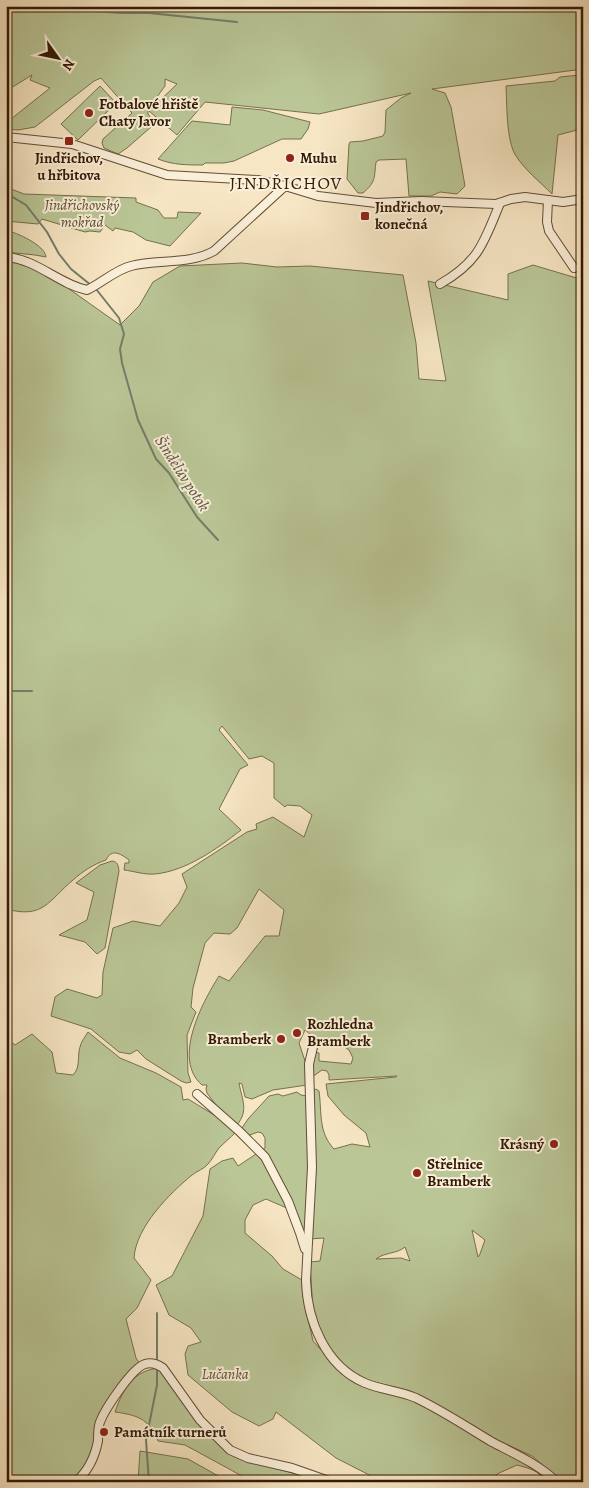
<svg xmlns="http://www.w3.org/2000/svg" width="589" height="1488" font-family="Alegreya,serif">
<rect width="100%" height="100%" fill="#f7e6c4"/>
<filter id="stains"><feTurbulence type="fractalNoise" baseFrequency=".004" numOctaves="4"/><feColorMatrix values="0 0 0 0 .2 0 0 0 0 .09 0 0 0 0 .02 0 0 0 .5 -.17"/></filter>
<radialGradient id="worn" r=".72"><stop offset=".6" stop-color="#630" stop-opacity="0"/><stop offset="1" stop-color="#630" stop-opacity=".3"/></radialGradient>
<!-- green -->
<g fill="#bac696" stroke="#76704d" fill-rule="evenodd">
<path d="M6,6H583V69L432,89L445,93L451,107L465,186L457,194L440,192L431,196H409L406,159L379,160L376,162C374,178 376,182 363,193H358L347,179L349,144L350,142L363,141L383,136L385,132L386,110L401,98L411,93L319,114L205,102L177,135L149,111L177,84L165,79V86L148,109V114L151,118V127L127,148L118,154L104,148L102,143L103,139L132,113L101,78L94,81L35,127L18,130L6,129V125L11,119L50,88L30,80L32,75L6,91Z"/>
<path d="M580,75L582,106L581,129L558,135L552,194C540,182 525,170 516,156C506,141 507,103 506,86L555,81L560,77Z"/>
<path d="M100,86L116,103L78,140L61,124Z"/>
<path d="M232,107L263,110L310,122L308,129L301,139H282L234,161L224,163H205L203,165C187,165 173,165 158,159L192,121L230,125Z"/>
<path d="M6,187L24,194L136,198V202L158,210L164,218H177L178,212L201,213L170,246L146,240L133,232L115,228L113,231L105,225L100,232L90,231L85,232L42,219L38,224L6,221Z"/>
<path d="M6,230C17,233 45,245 46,257L35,255L6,252Z"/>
<path d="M31,262L120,325L139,306L153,282L180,266L242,263L277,267L310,266L403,275L416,343L419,379L446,381L428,281L508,300V274L533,265L580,279L583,277V1482H563L532,1456L493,1438L424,1398L410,1391L366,1380L346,1369L318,1337L313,1311L310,1262L320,1261L324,1238L309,1239L313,1091L316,1089L319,1091C322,1112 318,1132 334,1149L352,1144L370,1147L366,1133L344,1115L328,1096L326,1084L396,1077L397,1076L329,1080V1075L327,1071L322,1070L312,1077L311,1065L315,1052L319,1053V1061L351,1064L353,1058L349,1050L339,1043L336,1047C329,1046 319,1045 314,1040C310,1036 310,1033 305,1030L299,1043L307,1067V1085L273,1090L252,1099L245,1097L242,1084L239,1083C242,1100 249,1110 237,1125L216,1105L207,1093L206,1089L207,1085H202C172,1059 202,1003 219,976L229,981L265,936H279L284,910L259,889L237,928L230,934L214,933L205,943L193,988L191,1007L196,1012L187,1035L188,1073L191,1082L186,1083L181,1081L146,1059L137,1050L130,1054L119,1052L91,1029L51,1016L55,997L67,989L97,998L102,995L103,972L113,928L133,921L160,926L179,903L187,887L182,874L247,832L257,829L256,824L273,817L304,837L312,815L300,806L287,805L285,807L274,798V763L262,756L249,759L222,726L219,730L248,765L240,769L219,809L241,830C217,849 186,871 155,874C145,875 133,871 124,870L125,863H129V860C122,855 112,847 106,860C94,864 83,871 73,880C48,901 44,919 6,909V263ZM472,1230L485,1240L480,1254L478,1257ZM405,1247L410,1261L401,1258L376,1259C385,1252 397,1254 405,1247Z"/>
<path d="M112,861C118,862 118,865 119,871L105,948L97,954L85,942L59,935L87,920L94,892L76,883L100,865Z"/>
<path d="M88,1032L120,1058L156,1073L181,1087L183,1100L188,1099L232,1126L236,1132C230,1138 224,1143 219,1148C215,1153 212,1160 208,1164C204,1169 197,1171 192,1175C169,1194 136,1227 134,1258L151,1280L137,1308L126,1319L136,1358L140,1364L108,1403L88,1462L73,1482H6V1039H8L15,1045L32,1034L52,1052L56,1073L73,1075C81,1067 77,1056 80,1047C81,1042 85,1037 88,1032Z"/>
<path d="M297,1092L301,1095L307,1096L310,1137L307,1243L289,1209L266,1199L253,1205L245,1220V1233L272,1256L283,1269L302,1280L303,1297L313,1341L342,1373L364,1387L409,1399L438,1412L529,1463L552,1482H544C541,1470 527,1468 517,1465L497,1474L494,1482H383L336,1458L276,1412L273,1419L259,1426L232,1412L188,1375L185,1354L188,1346L201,1342L191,1328L169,1315L156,1285L172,1276L203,1216L210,1169L222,1161L233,1158L238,1166L265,1148V1138L262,1133L258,1132L250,1135L240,1131L248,1119L269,1096L278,1094L283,1096Z"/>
<path d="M160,1368L200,1426L237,1458L326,1482H253L185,1445L158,1441C149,1418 136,1415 115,1412C123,1389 133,1370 160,1368Z"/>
<path d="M140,1451L188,1459L229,1482H138Z"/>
</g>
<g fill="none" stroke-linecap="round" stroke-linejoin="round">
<!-- stream -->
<g stroke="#737e6b" stroke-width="2">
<path d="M6,12L91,11L122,13H149L237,22"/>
<path d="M580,150L583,146"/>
<path d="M6,193L26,205L47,232L59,254L71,269L92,286"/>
<path d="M96,289L119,318L124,334L120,349L122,363L138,420L156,459L169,473L197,517L218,540"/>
<path d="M6,691H32"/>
<path d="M157,1361V1313"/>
<path d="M149,1482L146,1440L157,1385V1368"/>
</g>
<defs>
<g id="minor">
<path d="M6,137L72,144L167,175L257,180L285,186L318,196L376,203L421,201L496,204L511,199L525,197L563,202L583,199"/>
<path d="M548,200L547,222L549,231L574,268"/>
<path d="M6,257C37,259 58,284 87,290C102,283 115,270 131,266C158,259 189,265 214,251L285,186"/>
<path d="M440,284C479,262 484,242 500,203"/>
<path d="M313,1047L309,1064L312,1167L306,1280C307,1320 325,1366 365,1383C382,1390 400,1391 416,1398C443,1411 467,1427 492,1442C515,1454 538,1464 557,1482"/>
<path d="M197,1094L239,1131L265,1157L288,1201L300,1233L305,1249"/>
<path d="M76,1482C88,1471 95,1457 98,1441C98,1435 98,1427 100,1422C105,1409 132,1368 145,1364C152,1362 157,1364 163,1368L200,1420L230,1450L248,1458L292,1468L332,1482"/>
</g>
</defs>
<!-- minor casing -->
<use href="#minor" stroke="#644d34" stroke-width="10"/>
<!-- minor -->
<use href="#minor" stroke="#faefd9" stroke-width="8"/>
</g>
<!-- markers -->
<g fill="#8f2418" stroke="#faefd9" stroke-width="2">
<circle cx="89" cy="113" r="5"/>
<rect x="64" y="136" width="10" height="10" rx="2.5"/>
<circle cx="290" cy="158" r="5"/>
<rect x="360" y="211" width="10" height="10" rx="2.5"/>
<circle cx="297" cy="1033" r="5"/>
<circle cx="281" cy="1039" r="5"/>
<circle cx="554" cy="1144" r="5"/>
<circle cx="417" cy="1173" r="5"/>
<circle cx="104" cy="1432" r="5"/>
</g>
<g text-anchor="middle" stroke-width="4" stroke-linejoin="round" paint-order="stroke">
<!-- poi labels -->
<g font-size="15" font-weight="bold" fill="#331a04" stroke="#faefd9" text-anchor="start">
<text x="99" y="109">Fotbalové hřiště<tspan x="99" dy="17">Chaty Javor</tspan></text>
<text x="69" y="163" text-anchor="middle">Jindřichov,<tspan x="69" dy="17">u hřbitova</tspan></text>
<text x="300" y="163">Muhu</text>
<text x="375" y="212">Jindřichov,<tspan x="375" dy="17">konečná</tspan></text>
<text x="307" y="1029">Rozhledna<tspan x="307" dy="17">Bramberk</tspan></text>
<text x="271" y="1044" text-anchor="end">Bramberk</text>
<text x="544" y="1149" text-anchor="end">Krásný</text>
<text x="427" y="1169">Střelnice<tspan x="427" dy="17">Bramberk</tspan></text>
<text x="114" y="1437">Památník turnerů</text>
</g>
<!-- park labels -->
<g font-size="15" font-style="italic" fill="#5c4e30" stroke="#faefd9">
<text x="82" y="210">Jindřichovský<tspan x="82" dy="17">mokřad</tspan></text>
<text x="225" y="1379">Lučanka</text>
</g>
<!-- water labels -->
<g font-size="16" font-style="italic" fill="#585440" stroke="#faefd9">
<text transform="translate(183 473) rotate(57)" y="6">Šindelův potok</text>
</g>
<!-- quarter labels -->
<g font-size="18" letter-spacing="1" fill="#331a04" stroke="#faefd9">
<text x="286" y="189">JINDŘICHOV</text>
</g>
</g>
<!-- margin -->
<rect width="589" height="1488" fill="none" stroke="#f7e6c4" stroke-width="25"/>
<rect x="8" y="8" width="574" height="1473" fill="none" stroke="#331a04" stroke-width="2.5"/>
<rect x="12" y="12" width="564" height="1463" fill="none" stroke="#331a04"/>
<!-- north arrow -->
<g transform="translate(58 58) rotate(123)" stroke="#faefd9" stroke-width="4" paint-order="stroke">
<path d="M0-4L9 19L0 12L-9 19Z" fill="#331a04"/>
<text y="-8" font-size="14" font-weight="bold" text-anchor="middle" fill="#331a04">N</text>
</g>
<rect width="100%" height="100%" filter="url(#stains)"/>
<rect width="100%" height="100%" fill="url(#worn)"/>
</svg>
